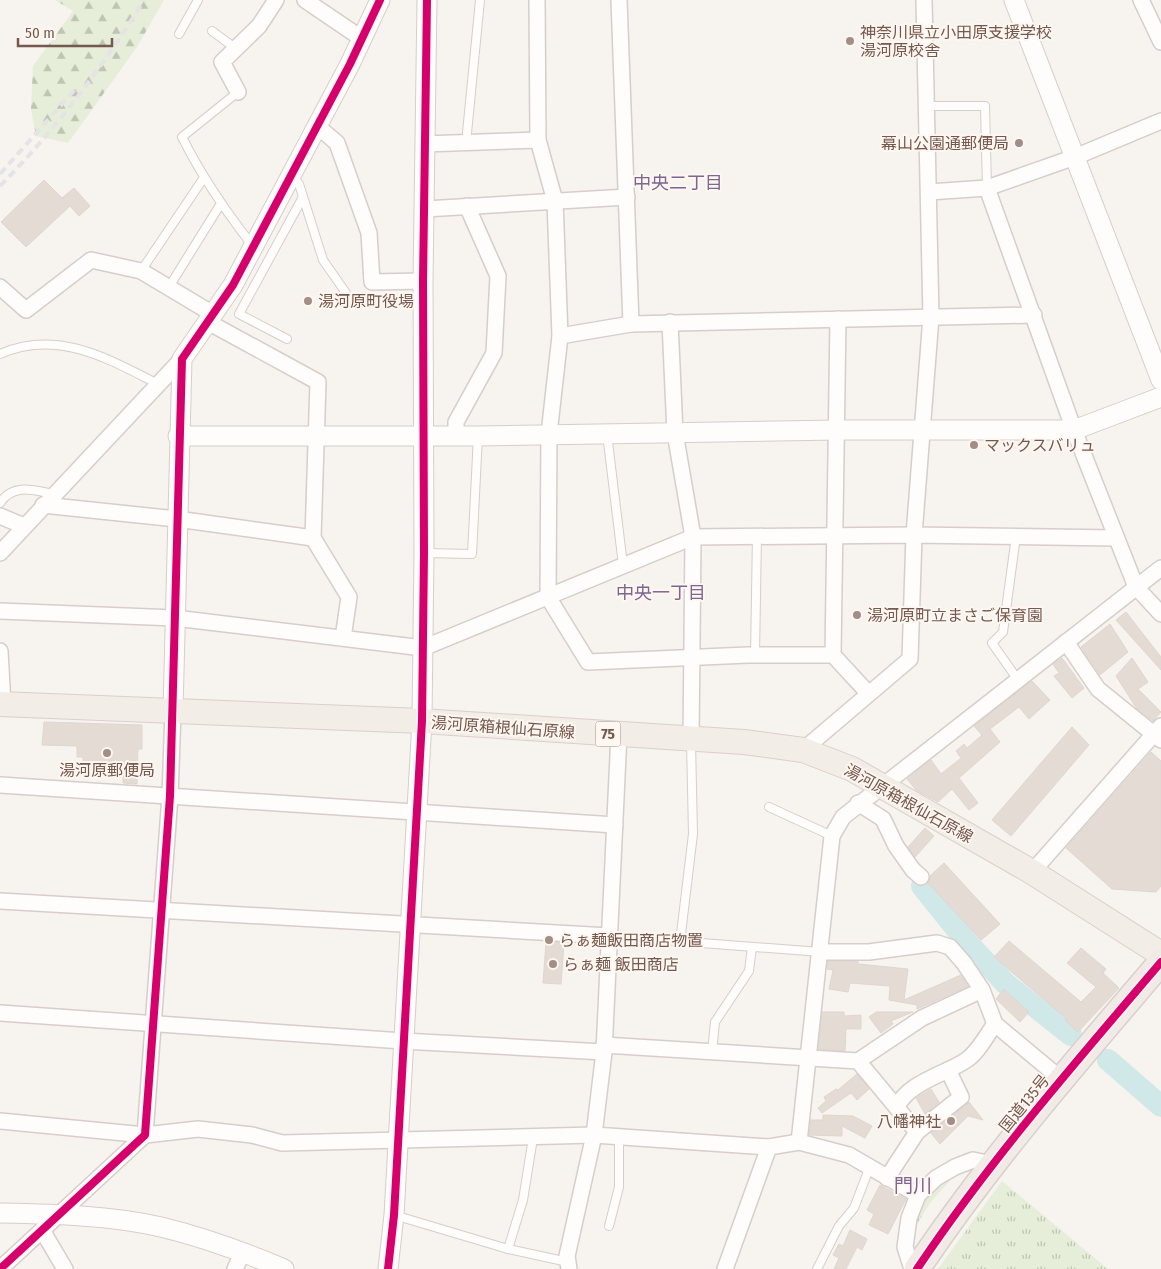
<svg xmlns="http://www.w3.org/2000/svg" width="1161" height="1269" font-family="'Fira Sans Condensed','Noto Sans JP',sans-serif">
<defs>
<pattern id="grass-tufts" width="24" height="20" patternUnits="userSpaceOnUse" patternTransform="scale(1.25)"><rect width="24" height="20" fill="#e6eeda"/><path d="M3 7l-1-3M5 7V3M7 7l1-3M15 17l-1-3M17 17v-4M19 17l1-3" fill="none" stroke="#bfc4b3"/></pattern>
<pattern id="forest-firs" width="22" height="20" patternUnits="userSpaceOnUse" patternTransform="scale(1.25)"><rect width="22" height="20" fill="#e6eeda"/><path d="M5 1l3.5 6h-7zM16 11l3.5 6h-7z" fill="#bfc4b3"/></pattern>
</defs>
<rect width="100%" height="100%" fill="#f7f3ee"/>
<!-- grass -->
<g fill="url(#grass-tufts)">
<path d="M963,1166L930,1203L907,1240L920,1199Z"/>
<path d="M1002,1181L1108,1269H938Z"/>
</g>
<!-- forest -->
<path fill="url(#forest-firs)" d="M55,0H164L137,47L68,143L36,136L31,109L33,66L73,11Z"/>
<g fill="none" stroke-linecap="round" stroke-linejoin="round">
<!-- river -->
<g stroke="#d0e8e8" stroke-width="22">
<path d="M922,886L967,942L1005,983L1071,1035"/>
<path d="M1108,1060L1161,1106"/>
</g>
</g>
<!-- building -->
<g fill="#e4dbd5" stroke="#e0d6d0">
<path d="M44,180L62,198L74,188L90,206L79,216L70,206L26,247L1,222Z"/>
<path d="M1126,612L1161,657V670L1116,620Z"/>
<path d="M1110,624L1128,652L1100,675L1081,647Z"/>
<path d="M1062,658L1084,688L1072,698L1054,676L1059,673L1053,664Z"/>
<path d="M1132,658L1148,682L1138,689L1161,712L1153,721L1137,709L1116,676Z"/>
<path d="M1032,681L1050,700L1029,719L1019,707L990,729L1000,742L959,778L978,803L969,810L952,789L938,802L916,790L907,779L931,760L941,774L961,758L956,751L964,744L967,748L982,735L974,726Z"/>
<path d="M44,722L142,725V749H138L137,784L123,783L124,764L83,763V757H77V746L42,745Z"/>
<path d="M1072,727L1089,745L1011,836L992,820Z"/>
<path d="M1151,752L1161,761V886L1156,892L1112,889L1066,848Z"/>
<path d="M925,828L934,836L915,857L908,847Z"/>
<path d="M944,863L1000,924L981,940L928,883L930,876Z"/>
<path d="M1009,941L1081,1002L1096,987L1067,963L1081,948L1106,969L1103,973L1119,988L1078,1032L1065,1020L1067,1019L994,957Z"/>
<path d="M546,942L564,943L561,984L543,983Z"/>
<path d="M828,961H858V964L908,969L904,1000L961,975L968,986L917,1009V1005L889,1000L890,986L850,983L848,992L829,989L833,970L827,969Z"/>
<path d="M1004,989L1029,1012L1020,1022L996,999Z"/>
<path d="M822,1012H844V1016L861,1015V1029H846L845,1051L818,1049Z"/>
<path d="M876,1012H913L891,1021L893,1024L881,1033L869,1017Z"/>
<path d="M857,1074L869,1089L857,1100L851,1093L822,1113L818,1108L826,1101L824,1097L836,1089L838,1090Z"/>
<path d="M931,1089L939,1102L925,1114L916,1098Z"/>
<path d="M969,1102L983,1120L968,1116L940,1144L931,1133Z"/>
<path d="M823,1115L853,1116L872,1126L865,1138L842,1126V1136L809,1135L811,1120H823Z"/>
<path d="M880,1185L906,1199L888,1234L869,1225L874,1214L867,1210Z"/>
<path d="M850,1230L867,1239L862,1250L857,1247L846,1269H834L839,1258L833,1255L839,1244L843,1246Z"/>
</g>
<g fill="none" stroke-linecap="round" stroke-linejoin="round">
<defs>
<g id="service">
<path d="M212,31L235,48"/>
<path d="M179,34L198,0"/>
<path d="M238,92L182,137C202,177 224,209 252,245"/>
<path d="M927,106H985L987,188"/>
<path d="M466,143L480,0"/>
<path d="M292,175L299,184L323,260L346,293"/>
<path d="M141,271L203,179"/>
<path d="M169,287L220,205"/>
<path d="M287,339L239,314L303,197"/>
<path d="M0,354C57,329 107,358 158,384"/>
<path d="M607,434L623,565"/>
<path d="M0,503C13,483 33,490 54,494"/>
<path d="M1016,536L1003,632L992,643L1018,680"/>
<path d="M425,553L472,554L478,436"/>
<path d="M755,655L757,535"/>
<path d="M769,807L832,836"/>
<path d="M609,936L821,952"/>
<path d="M680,942L693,834L691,742"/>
<path d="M712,1052L715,1022L749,971L752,947"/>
<path d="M394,1215L508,1249L568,1262"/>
<path d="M609,1226L619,1187V1137"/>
<path d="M508,1249L523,1200L533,1138"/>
<path d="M817,1269L839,1226L854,1208L869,1169"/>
</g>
<g id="minor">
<path d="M305,0L361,38"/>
<path d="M537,0L538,140L555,201L560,336L549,434L548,597L588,662L748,655H833L868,693"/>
<path d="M619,0L631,324L1034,315"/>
<path d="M1141,0L1161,42"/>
<path d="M238,92L222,62L259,26L276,0"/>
<path d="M316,125L337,143L369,233L372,282L423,281"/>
<path d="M424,144L538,140"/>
<path d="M987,188L1074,430L1136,587L1161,614"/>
<path d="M929,192L987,188L1075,157L1161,121"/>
<path d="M425,209L627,197"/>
<path d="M0,287L26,310L91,260L141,271L213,314"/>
<path d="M208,322L318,382L313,538L349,597L343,638"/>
<path d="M670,322L675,433L693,537L691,740"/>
<path d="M560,336L631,324"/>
<path d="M456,436V422L494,353L498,276L467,206"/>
<path d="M43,505L177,519L313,538"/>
<path d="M0,516L24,526"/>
<path d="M0,553L182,359"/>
<path d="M0,611L175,618L423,648L693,537L914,535L1116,538"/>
<path d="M1066,642L1098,689L1161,740"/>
<path d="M0,651L3,705"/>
<path d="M833,655L838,319"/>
<path d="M803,750L910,659L914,535L931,317L924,0"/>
<path d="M0,785L615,825"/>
<path d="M858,803L883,819L896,846L913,870L921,877"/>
<path d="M1032,872L1161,726"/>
<path d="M0,901L609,936"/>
<path d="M821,952H869L937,943L950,947L964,963L982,990L995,1024L1061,1079"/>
<path d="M0,1013L403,1041L604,1052"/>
<path d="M604,1045L858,1061L917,1132"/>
<path d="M858,1061L922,1018L982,990"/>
<path d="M897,1106C910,1082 943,1075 965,1061C978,1053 986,1036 995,1024"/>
<path d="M0,1121L145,1135L198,1129L252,1135L282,1143L594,1135L769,1147"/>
<path d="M799,1142L832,836L843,817L1161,568"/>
<path d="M887,1178L917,1132L961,1097L948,1070"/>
<path d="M42,1230L65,1269"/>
<path d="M0,1269L145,1135L170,796L173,711"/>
<path d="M235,1269L243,1252"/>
<path d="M569,1269L567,1256L594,1135L604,1052L619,734"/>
<path d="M725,1269L769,1147L799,1142L849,1155L918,1195"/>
<path d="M912,1269L905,1247L909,1218L918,1195L936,1178L955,1167L973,1160L992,1164"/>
</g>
<g id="tertiary">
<path d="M1014,0L1161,380"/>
<path d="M178,436H478L837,430H1074L1161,397"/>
<path d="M173,711L182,359L233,285L350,64L380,0"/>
<path d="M0,1213C52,1214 110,1215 161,1227C203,1237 244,1252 284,1269"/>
<path d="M388,1269L394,1215L422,721L424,553L423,281L427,0"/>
</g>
<path id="primary" d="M0,704L422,721L744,742L803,750L852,769L1032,872L1161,954"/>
<path id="trunk" d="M917,1269C990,1160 1076,1062 1161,962"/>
</defs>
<!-- service casing -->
<use href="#service" stroke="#d6ceca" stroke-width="10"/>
<!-- minor casing -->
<use href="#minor" stroke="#d6ceca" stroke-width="18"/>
<!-- tertiary casing -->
<use href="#tertiary" stroke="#d6ceca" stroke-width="21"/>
<!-- primary casing -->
<use href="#primary" stroke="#d8d0cb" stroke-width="26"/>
<!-- trunk casing -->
<use href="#trunk" stroke="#d8d0cb" stroke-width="28"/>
<!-- service -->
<use href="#service" stroke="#fefdfc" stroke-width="8"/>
<!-- minor -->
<use href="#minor" stroke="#fefdfc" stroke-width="15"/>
<!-- tertiary -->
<use href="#tertiary" stroke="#fefdfc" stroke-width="19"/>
<!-- primary -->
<use href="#primary" stroke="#f2ede7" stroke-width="24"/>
<!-- trunk -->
<use href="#trunk" stroke="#f1eae6" stroke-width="25"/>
<!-- rail -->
<g stroke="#e5e3e6" stroke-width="4" stroke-dasharray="8 5" stroke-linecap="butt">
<path d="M0,174L78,86"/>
<path d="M0,186C56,129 102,68 144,0"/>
</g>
<defs>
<g id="cycleway">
<path d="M0,1269L145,1135L170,796L182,359L233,285L350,64L380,0"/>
<path d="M388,1269L394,1215L422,721L424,553L423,281L427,0"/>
<path d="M917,1269C990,1160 1076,1062 1161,962"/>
</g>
</defs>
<!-- cycleway casing -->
<use href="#cycleway" stroke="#fef7f1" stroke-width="11"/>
<!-- cycleway -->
<use href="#cycleway" stroke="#d6006c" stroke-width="8"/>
</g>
<!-- markers -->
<g fill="#a28e86" stroke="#fef7f1" stroke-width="2">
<circle cx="850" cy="41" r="5"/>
<circle cx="1019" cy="143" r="5"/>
<circle cx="308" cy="301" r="5"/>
<circle cx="974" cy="445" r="5"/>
<circle cx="857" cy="615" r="5"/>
<circle cx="107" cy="753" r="5"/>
<circle cx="549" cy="940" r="5"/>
<circle cx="553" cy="964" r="5"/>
<circle cx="951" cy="1121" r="5"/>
</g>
<g text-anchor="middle" stroke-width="4" stroke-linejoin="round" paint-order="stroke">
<!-- shield labels -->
<rect fill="#fef7f1" stroke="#9e887f" stroke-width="1" x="595.5" y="721.5" width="25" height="25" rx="4"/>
<g font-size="15" font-weight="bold" fill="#75584e">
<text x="608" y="739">75</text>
</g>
<!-- poi labels -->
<g font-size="16" fill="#75584e" stroke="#fef7f1" text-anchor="start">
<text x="860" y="38">神奈川県立小田原支援学校<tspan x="860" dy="18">湯河原校舎</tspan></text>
<text x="1009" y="149" text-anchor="end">幕山公園通郵便局</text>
<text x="318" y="307">湯河原町役場</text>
<text x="984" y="451">マックスバリュ</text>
<text x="867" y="621">湯河原町立まさご保育園</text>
<text x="107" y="776" text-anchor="middle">湯河原郵便局</text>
<text x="559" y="946">らぁ麺飯田商店物置</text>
<text x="563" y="970">らぁ麺 飯田商店</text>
<text x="941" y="1127" text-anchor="end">八幡神社</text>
</g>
<!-- street labels -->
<g font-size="16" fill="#75584e" stroke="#fef7f1">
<text transform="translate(503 727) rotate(4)" y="6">湯河原箱根仙石原線</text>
<text transform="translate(909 803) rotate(29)" y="6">湯河原箱根仙石原線</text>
<text transform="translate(1024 1103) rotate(-51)" y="6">国道135号</text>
</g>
<!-- neighbourhood labels -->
<g font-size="18" fill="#7e6691" stroke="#fef7f1">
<text x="678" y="189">中央二丁目</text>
<text x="661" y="599">中央一丁目</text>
</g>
<!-- quarter labels -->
<g font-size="19" fill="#7e6691" stroke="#fef7f1">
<text x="913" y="1192">門川</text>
</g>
</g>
<!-- scale -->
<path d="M18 38v8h94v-8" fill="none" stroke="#75584e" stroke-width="2.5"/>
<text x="25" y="38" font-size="15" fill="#75584e" stroke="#fef7f1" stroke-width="4" paint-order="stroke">50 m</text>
</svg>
